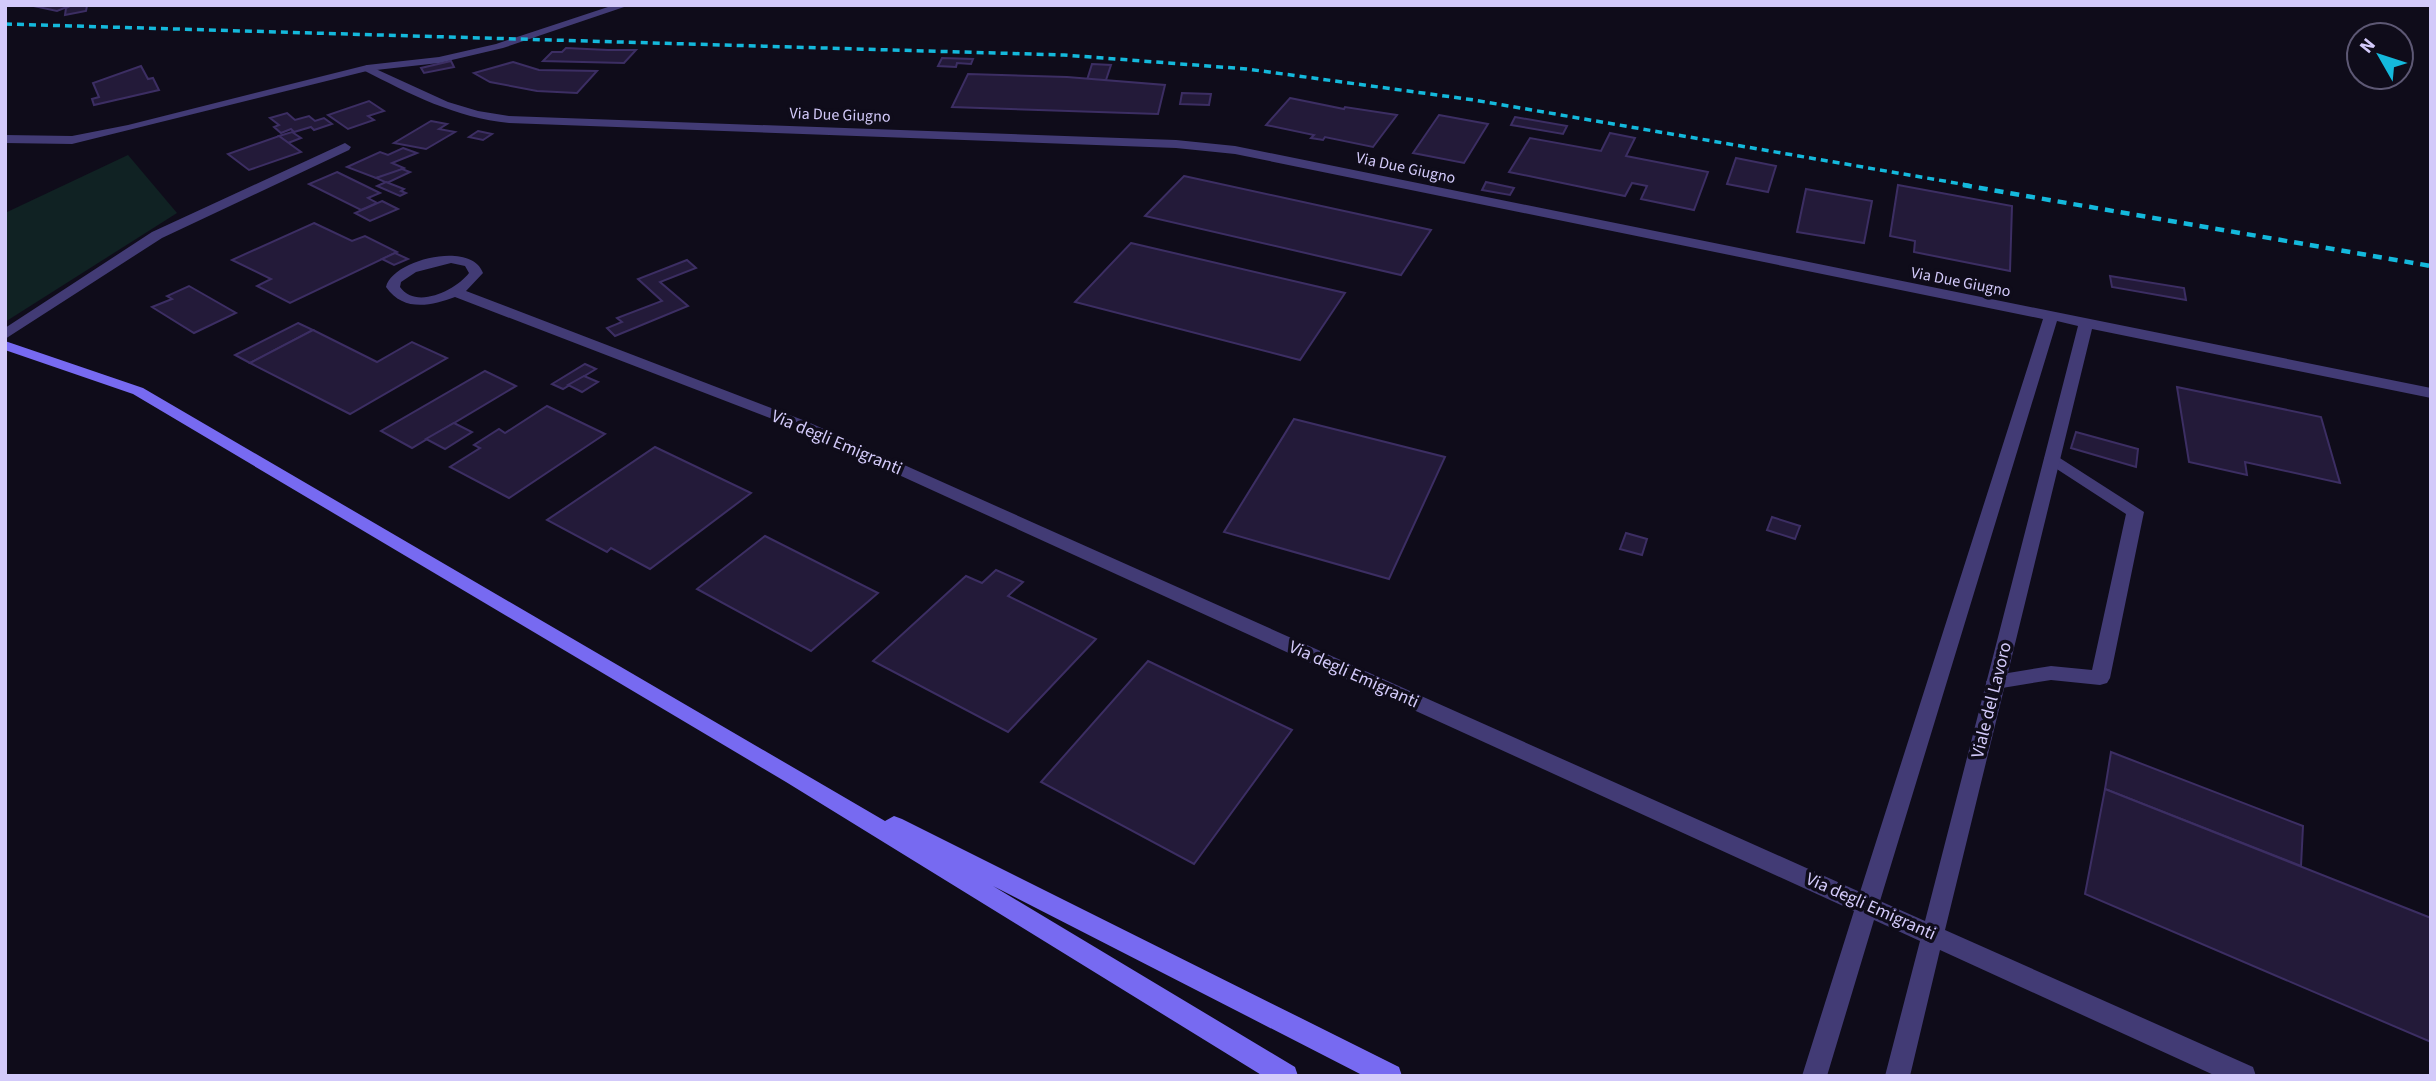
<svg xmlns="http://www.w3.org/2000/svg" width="2436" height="1081" font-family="'Source Sans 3',sans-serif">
<rect width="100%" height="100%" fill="#0f0c1a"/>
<!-- green -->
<path fill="#102223" d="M128,155L177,213L5,322V213Z"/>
<!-- building -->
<g fill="#231a39" stroke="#3c2e63" stroke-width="2">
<path d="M29,5H72L57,11Z"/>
<path d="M72,5L87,6L86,11L65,15L66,8Z"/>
<path d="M566,48L608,50H636L624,63L543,61L552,52H562Z"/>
<path d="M942,58L973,59L971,64L957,63L956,67L938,66Z"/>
<path d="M451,61L454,67L424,73L421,68Z"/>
<path d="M513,62L539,70L597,71L577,93L537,91L490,82L474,73Z"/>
<path d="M1092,64L1111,65L1106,80H1087Z"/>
<path d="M141,66L148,79L153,78L159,90L94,105L92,99L99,97L93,83Z"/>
<path d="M968,74L1067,77L1165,85L1158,114L952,107Z"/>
<path d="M1182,93L1211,94L1209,105L1180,104Z"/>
<path d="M1290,98L1344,109L1345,107L1397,115L1373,147L1325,137L1323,140L1311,138L1314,135L1266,125Z"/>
<path d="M369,101L384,111L368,116L374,120L348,129L328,115Z"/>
<path d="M287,113L295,120L309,116L315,121L324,118L332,124L314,130L311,127L294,132L291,129L281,133L274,127L279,125L270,118Z"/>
<path d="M1439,115L1488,124L1464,163L1413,153Z"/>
<path d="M1515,117L1567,126L1563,134L1511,125Z"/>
<path d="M431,121L447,124L439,129L455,132L426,149L394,143Z"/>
<path d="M478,131L492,134L483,140L469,137Z"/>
<path d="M292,132L301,138L288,143L279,136Z"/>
<path d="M1610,133L1635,138L1626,156L1708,172L1694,210L1641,199L1647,186L1632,183L1625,196L1509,172L1530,138L1601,151Z"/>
<path d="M279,136L301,152L249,170L228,154Z"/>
<path d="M403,148L417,153L392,163L404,168L392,174L376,178L347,167L380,152L388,155Z"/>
<path d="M1736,158L1776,166L1768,192L1727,184Z"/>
<path d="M402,169L410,172L387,183L376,178Z"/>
<path d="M337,172L380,193L368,198L377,203L361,210L309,184Z"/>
<path d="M1184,176L1431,230L1401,275L1145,216Z"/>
<path d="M386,182L404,189L401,191L406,193L400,196L377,186Z"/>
<path d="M1486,182L1514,188L1510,195L1482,190Z"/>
<path d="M1898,185L2012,206L2010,271L1914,252L1915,241L1890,236Z"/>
<path d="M1806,189L1872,201L1864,243L1797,232Z"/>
<path d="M382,201L398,209L370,221L355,213Z"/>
<path d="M314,223L352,241L365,236L397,252L290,303L257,286L271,279L232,260Z"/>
<path d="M1131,243L1345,293L1300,360L1075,302Z"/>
<path d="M395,253L408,259L394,265L382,259Z"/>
<path d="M687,260L696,268L660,282L688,306L615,336L607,328L622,322L617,318L662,301L638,279Z"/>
<path d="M2110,276L2184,288L2186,300L2112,287Z"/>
<path d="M189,286L236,313L194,333L152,307L172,299L167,296Z"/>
<path d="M298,323L313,330L250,363L235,355Z"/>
<path d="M313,330L377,362L412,342L447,358L350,414L250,363Z"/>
<path d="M585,364L596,369L563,389L552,384Z"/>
<path d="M485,371L516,386L412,448L381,431Z"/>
<path d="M584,376L598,382L582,392L568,385Z"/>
<path d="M2177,387L2321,417L2340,483L2245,462L2247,475L2189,462Z"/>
<path d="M547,406L605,434L509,498L450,467L480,448L474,445L499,429L505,433Z"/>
<path d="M1294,419L1445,457L1389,579L1224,532Z"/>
<path d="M454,423L472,432L445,449L426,439Z"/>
<path d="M2076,432L2138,449L2136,467L2071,448Z"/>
<path d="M655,447L751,493L650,569L611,548L607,552L547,520Z"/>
<path d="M1772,517L1800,526L1795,539L1767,530Z"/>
<path d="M1626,533L1647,539L1642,555L1620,549Z"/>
<path d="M765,536L878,593L811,651L697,589Z"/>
<path d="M996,570L1023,582L1008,596L1096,639L1008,732L873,661L966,576L982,583Z"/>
<path d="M1148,661L1292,730L1194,864L1041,782Z"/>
<path d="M2111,752L2303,826L2301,866L2105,789Z"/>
<path d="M2105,789L2431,918V1042L2085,894Z"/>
</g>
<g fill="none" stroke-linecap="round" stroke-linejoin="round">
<!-- service -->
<path fill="#423b75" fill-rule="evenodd" d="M2052,453L2144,512L2110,678L2107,683L2100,685L2051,680L1996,689L1989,687L1986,682L1989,677L1996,675L2051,666L2092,670L2126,514L2046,462L2044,458Z"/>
<!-- minor -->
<g fill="#423b75" fill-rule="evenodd">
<path d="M367,65L448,102L478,111L509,116L1176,140L1235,146L2431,388V398L2092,329L1945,930L2253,1067L2256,1076H2216L1940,950L1910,1076H1885L1920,941L1874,920L1827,1076H1802L1854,911L796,428L455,297C431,306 403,312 386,287C392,260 471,240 483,273L466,291L808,422L1860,892L2043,319L1235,154L1176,148L509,123C456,118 410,94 363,70L362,68ZM451,263L465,266L469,273C456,290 416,310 400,287L401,282L416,272ZM2057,321L2078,326L1925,921L1880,901Z"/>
<path d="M345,143L351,147L349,150L162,238L5,339V328L152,232Z"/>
</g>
<!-- tertiary -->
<path fill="#423b75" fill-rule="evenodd" d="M614,5H630L503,48L439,63L367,71L72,144L5,143V135L72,136L128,125L367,65L439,57L496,44Z"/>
<!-- secondary -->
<path fill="#776af1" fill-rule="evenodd" d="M5,341L143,388L885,821L894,816L902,819L1399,1067L1402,1076H1364L993,886L1295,1067L1298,1076H1263L786,782L133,394L5,350Z"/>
<!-- rail-far1 -->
<path stroke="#14b9dc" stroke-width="3.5" stroke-dasharray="7 5" stroke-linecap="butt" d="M5,24L1064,55L1247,69L1474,100L1973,186"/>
<!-- rail -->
<path stroke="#14b9dc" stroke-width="4.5" stroke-dasharray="9 7" stroke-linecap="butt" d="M1963,185L2431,266"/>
</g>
<g text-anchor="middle" stroke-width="7" stroke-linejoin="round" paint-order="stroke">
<!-- far-street labels -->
<g font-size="16" fill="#d3cafa" stroke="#0f0c1a">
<text transform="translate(840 114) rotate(2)" y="6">Via Due Giugno</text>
<text transform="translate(1406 167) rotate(12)" y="6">Via Due Giugno</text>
<text transform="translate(1961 281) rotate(11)" y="6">Via Due Giugno</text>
</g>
<!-- street labels -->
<g font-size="18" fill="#d3cafa" stroke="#0f0c1a">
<text transform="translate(837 442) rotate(23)" y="6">Via degli Emigranti</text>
<text transform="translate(1354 674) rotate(24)" y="6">Via degli Emigranti</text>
<text transform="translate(1991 700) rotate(-76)" y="6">Viale del Lavoro</text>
<text transform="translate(1871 906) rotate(24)" y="6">Via degli Emigranti</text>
</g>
</g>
<!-- border -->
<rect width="2436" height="1081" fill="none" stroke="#d3cafa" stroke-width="14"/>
<!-- north arrow -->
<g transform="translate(2380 56) rotate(309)"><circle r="33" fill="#0f0c1a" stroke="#5d5874" stroke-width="2"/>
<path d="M0-5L12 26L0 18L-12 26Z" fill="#14b9dc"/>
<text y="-10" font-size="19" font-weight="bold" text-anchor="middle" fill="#d3cafa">N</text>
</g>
</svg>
